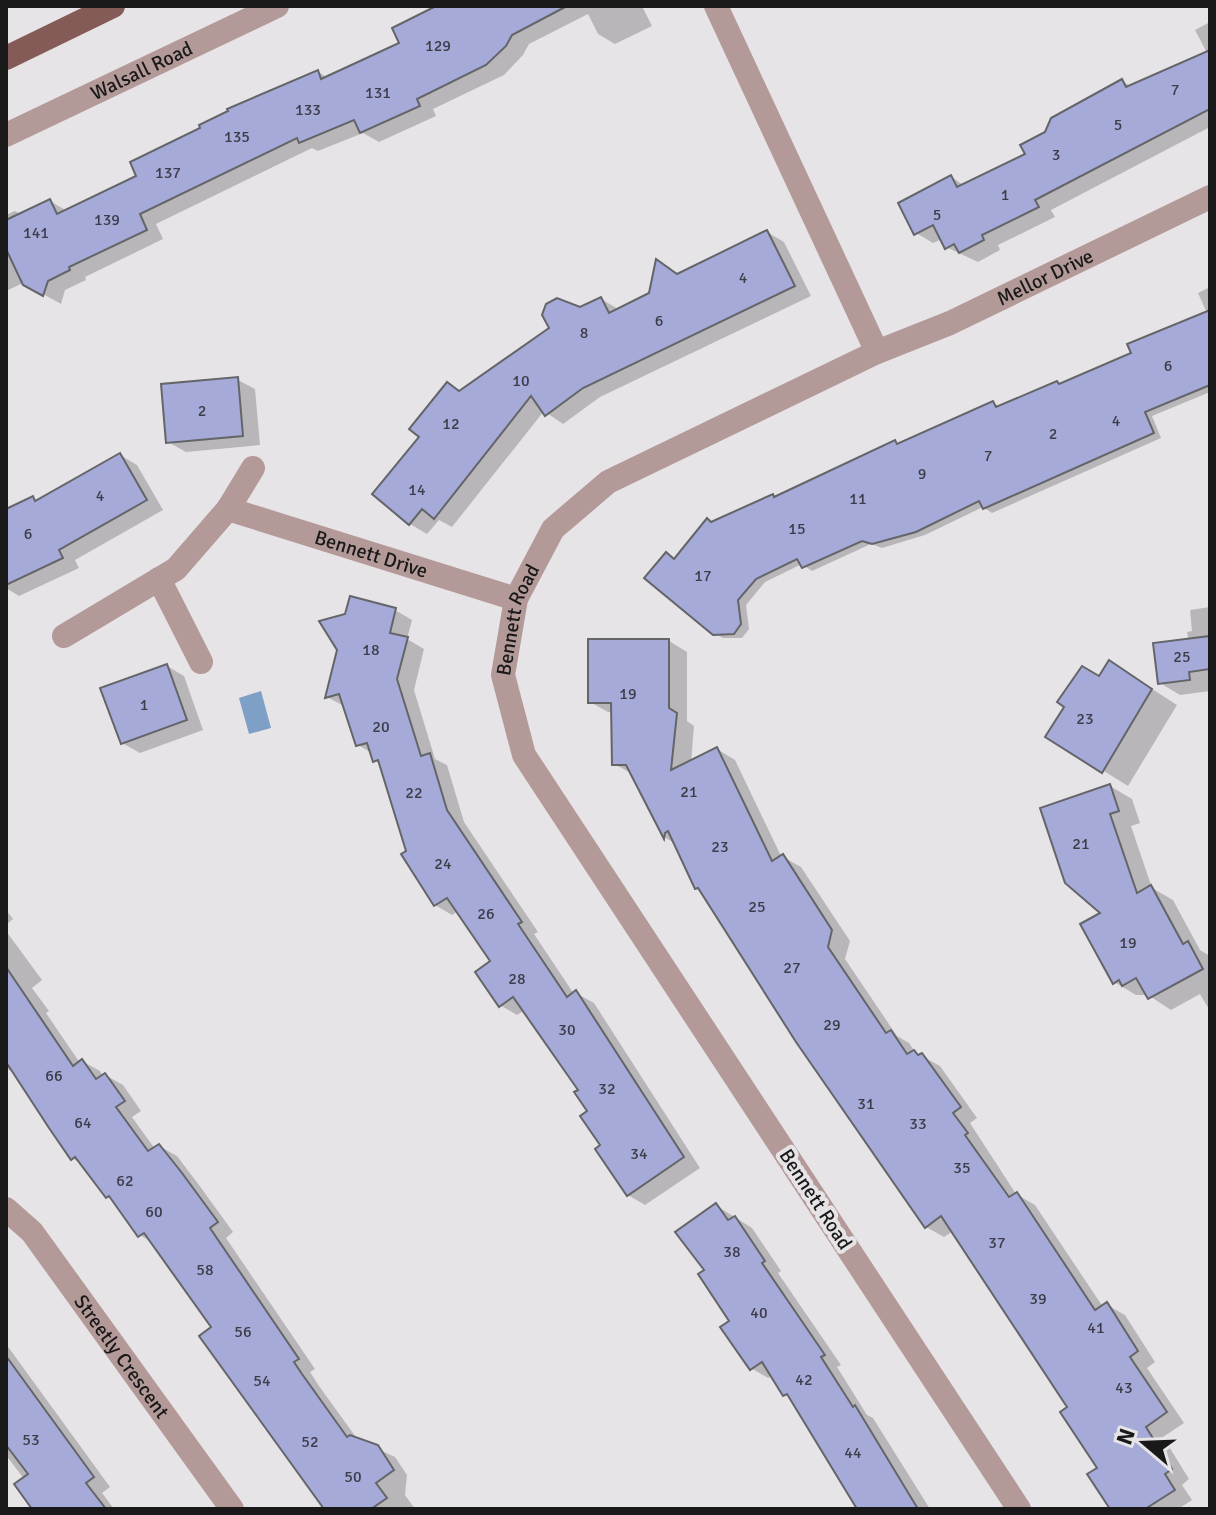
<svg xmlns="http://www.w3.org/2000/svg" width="1216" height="1515" font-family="Signika,sans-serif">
<rect width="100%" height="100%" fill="#e7e4e8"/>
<!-- water -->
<path fill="#7fa0c6" d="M261,691L271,728L249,734L239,698Z"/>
<!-- shadow -->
<g fill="#0003">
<path d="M442,6H642L652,26L615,44L598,34L588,14L529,44L523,55L504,75L433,109L436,116L379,142L363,133L318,151L312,148L156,224L163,239L85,277L86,280L65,290L61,304L23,283L6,291V215L15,211L22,215L50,201L67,211L139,177L318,72L328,78L402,43Z"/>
<path d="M1210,22V127L1051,210L1055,217L998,245L1000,250L978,262L946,247L942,239L933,243L916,233L951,177L965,186L1027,155L1047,133L1122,81L1132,87L1207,53L1195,30Z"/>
<path d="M767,232L784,242L811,296L600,397L563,424L544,411L452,527L439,520L427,534L410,524L375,494L422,437L448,384L461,392L580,309L601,299L618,309L651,295L658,262L679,276Z"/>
<path d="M1210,287V392L1152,416L1161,438L992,513L983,507L925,535L882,548L871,544L812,571L802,564L765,582L746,605L749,629L742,638H723L714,633L675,560L712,523L772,496L776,498L895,442L899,445L993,403L1001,407L1057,383L1061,385L1133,354L1207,313L1198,293Z"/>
<path d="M238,380L255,389L260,445L186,452L168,442Z"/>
<path d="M120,455L137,465L163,510L75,560L79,568L19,596L6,588V511L33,498L38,501Z"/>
<path d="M1210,607V691L1180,695L1160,683L1189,641L1187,632L1192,631L1190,610Z"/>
<path d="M395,610L412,620L407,639L424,649L414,690L435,759L447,765L464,822L538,932L534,934L574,994L576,993L594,1003L700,1168L645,1205L628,1195L603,1146L581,1091L525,1010L517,1015L500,1005L493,961L458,911L452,915L435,905L408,852L381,764L375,761L372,753L358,745L344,706L327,697Z"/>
<path d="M669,641L687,652V721L694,726L691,763L717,749L735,760L781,856L801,867L850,941L845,959L897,1036L909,1043L916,1053L940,1066L977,1118L970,1123L1016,1194L1035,1205L1103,1307L1107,1305L1125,1315L1155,1362L1147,1368L1184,1423L1163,1437L1189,1479L1182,1485L1192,1500L1178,1509H1113L1100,1468L1070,1408L953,1231L944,1237L926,1227L703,892L696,888L676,844L666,838L633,774L614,764L613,712H608L590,702Z"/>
<path d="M167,666L184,676L203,730L140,753L122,743Z"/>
<path d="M1135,678L1177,705L1128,786L1048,736Z"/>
<path d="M1110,786L1132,799L1140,823L1131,826L1152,888L1173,900L1200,950L1210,956V1011L1200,994L1171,1010L1148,995H1136L1114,982L1104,914Z"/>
<path d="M6,910L13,919L6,925Z"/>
<path d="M6,931L42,980L32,988L49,1011L46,1013L80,1063L82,1061L100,1071L103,1077L105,1075L123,1085L141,1111L132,1117L155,1149L159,1146L177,1156L199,1185L233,1232L226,1238L315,1369L310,1372L319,1386L358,1440L395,1457L407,1475L405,1495L415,1509H326L213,1328L153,1243L140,1235L116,1202L107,1197L84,1165L72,1158L16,1074L6,1068Z"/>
<path d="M717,1206L752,1228L781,1271L778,1273L841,1365L837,1367L867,1415L873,1418L930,1509H859L792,1398L785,1394L773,1375L768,1378L751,1368L706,1271Z"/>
<path d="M6,1344L110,1487L102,1493L114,1509H35L24,1479L6,1455Z"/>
</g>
<!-- building -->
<g fill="#a6aad8" stroke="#646569" stroke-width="2">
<path d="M436,6H567L512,35L506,46L486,65L417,99L420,106L360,133L354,120L299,143L297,138L140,214L147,230L69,267L70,270L48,281L43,296L23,285L6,249V220L50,199L57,214L136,176L130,162L200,128L199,125L228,111L227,109L318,70L321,79L399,43L392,28Z"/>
<path d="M1210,50V109L1035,200L1039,207L982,235L984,240L959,253L954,244L945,249L933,225L914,235L898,203L951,175L957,187L1025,154L1020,145L1045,132L1051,118L1122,79L1126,87Z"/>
<path d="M767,230L795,286L583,388L545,416L531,396L434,519L422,509L409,525L372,494L419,437L409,429L447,382L459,391L549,328L542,315L546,304L557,298L580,307L601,297L609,313L649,293L656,259L677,274Z"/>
<path d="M1210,310V385L1145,412L1154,433L983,509L979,501L916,532L872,544L862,541L802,568L797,559L756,579L738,600L741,624L734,634L713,635L644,578L666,552L674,559L707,518L711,522L773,494L774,497L895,440L897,444L993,401L996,407L1057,381L1059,384L1131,353L1127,344Z"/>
<path d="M238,377L243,436L166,443L161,384Z"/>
<path d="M120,453L147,500L59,550L63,558L6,585V509L33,496L35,501Z"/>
<path d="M350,596L396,608L390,633L408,637L397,679L421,756L430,753L447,810L522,922L518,924L567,997L576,990L684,1157L627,1196L595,1149L600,1145L580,1116L587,1111L574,1092L578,1090L513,997L499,1007L475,972L490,961L447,898L434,906L401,854L406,851L378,760L373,762L367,743L356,746L339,694L325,698L337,650L319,621L345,614Z"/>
<path d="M1210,636V669L1189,672L1190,680L1158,684L1153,643Z"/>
<path d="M588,639H669V708L677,713L671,770L717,747L772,861L783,854L832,930L828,947L886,1033L891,1030L907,1054L914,1050L918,1055L922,1053L961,1107L953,1113L968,1133L965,1135L1009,1197L1017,1192L1095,1310L1107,1302L1138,1351L1130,1357L1167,1412L1146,1427L1172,1469L1165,1474L1175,1490L1145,1509H1110L1087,1474L1097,1468L1060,1412L1067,1407L941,1216L925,1228L796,1042L698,888L695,889L668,831L665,833L664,839L626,765H612L611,703H588Z"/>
<path d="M1109,660L1152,689L1102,773L1045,737L1064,707L1057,702L1082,666L1099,676Z"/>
<path d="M167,664L187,720L121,744L100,688Z"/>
<path d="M1110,784L1119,811L1110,814L1137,893L1151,885L1183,944L1188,941L1203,969L1148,999L1136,978L1122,986L1119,980L1113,984L1080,924L1100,913L1065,883L1040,808Z"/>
<path d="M6,967L73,1066L82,1059L96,1079L105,1073L125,1101L116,1107L148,1151L159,1144L182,1173L218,1222L210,1228L299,1359L294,1362L302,1374L347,1437L350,1435L378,1445L394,1470L376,1483L387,1498L371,1509H324L199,1336L211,1327L144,1233L138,1237L109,1196L106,1198L75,1157L71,1160L49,1128L6,1062Z"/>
<path d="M716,1203L728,1220L735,1216L765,1261L762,1263L825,1355L821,1357L853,1407L855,1405L918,1509H857L787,1394L783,1396L762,1362L750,1370L720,1327L729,1321L698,1274L704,1270L675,1232Z"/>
<path d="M6,1356L94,1477L86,1483L106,1509H32L14,1484L28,1474L6,1445Z"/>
</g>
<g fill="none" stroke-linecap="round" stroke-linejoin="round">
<!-- minor -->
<g stroke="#b39a98" stroke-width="24">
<path d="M716,6L877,352"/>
<path id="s1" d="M6,135L277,6"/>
<path d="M228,509L253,468"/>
<path d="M159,579L201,662"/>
<path id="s2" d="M64,636L176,569L228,509L516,599"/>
<path id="s3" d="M6,1209L32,1232L232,1509"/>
<path id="s4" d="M1019,1509L524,755L503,675L516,599L553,529L608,482L877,352L950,323L1210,197"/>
</g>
<!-- major -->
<path stroke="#855b58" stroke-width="24" d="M6,58L113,6"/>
</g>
<g text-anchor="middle" stroke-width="8" stroke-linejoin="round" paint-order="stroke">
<!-- number labels -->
<g font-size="16" fill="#3d3d4a">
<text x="438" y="51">129</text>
<text x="1175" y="95">7</text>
<text x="378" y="98">131</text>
<text x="308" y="115">133</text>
<text x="1118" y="130">5</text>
<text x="237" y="142">135</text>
<text x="1056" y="160">3</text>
<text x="168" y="178">137</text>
<text x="1005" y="200">1</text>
<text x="937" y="220">5</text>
<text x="107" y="225">139</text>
<text x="36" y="238">141</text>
<text x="743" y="283">4</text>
<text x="659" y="326">6</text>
<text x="584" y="338">8</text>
<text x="1168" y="371">6</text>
<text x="521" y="386">10</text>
<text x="202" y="416">2</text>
<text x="1116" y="426">4</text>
<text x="451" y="429">12</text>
<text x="1053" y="439">2</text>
<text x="988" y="461">7</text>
<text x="922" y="479">9</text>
<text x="417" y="495">14</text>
<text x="100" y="501">4</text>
<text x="858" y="504">11</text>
<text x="797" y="534">15</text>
<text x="28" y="539">6</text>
<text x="703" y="581">17</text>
<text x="371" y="655">18</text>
<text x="1182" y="662">25</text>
<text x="628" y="699">19</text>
<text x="144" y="710">1</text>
<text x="1085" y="724">23</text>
<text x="381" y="732">20</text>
<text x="689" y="797">21</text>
<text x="414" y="798">22</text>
<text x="1081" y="849">21</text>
<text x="720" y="852">23</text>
<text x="443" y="869">24</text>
<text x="757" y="912">25</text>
<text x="486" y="919">26</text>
<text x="1128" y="948">19</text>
<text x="792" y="973">27</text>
<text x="517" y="984">28</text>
<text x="832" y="1030">29</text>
<text x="567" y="1035">30</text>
<text x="54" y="1081">66</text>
<text x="607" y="1094">32</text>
<text x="866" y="1109">31</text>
<text x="83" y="1128">64</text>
<text x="918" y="1129">33</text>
<text x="639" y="1159">34</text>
<text x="962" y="1173">35</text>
<text x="125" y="1186">62</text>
<text x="154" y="1217">60</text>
<text x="997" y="1248">37</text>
<text x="732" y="1257">38</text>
<text x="205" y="1275">58</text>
<text x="1038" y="1304">39</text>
<text x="759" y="1318">40</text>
<text x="1096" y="1333">41</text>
<text x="243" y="1337">56</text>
<text x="804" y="1385">42</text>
<text x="262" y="1386">54</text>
<text x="1124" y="1393">43</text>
<text x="31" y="1445">53</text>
<text x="310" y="1447">52</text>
<text x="853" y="1458">44</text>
<text x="353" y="1482">50</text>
</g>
<!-- street labels -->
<g font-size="20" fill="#1a191a" stroke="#e7e4e8">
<text dy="7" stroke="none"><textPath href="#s1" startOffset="150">Walsall Road</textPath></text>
<text dy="7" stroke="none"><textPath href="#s4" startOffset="1696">Mellor Drive</textPath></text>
<text dy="7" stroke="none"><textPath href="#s2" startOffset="360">Bennett Drive</textPath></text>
<text dy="7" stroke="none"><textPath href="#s4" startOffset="1042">Bennett Road</textPath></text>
<text transform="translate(816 1199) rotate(57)" y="7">Bennett Road</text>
<text dy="7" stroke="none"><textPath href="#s3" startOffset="188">Streetly Crescent</textPath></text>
</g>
</g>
<!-- border -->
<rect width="1216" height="1515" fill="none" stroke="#1a191a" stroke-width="16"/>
<!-- north arrow -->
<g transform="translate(1144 1443) rotate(289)" stroke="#e7e4e8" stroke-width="6" paint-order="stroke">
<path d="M0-6L14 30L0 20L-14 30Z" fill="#1a191a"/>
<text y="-12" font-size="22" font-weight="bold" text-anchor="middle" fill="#1a191a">N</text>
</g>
</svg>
